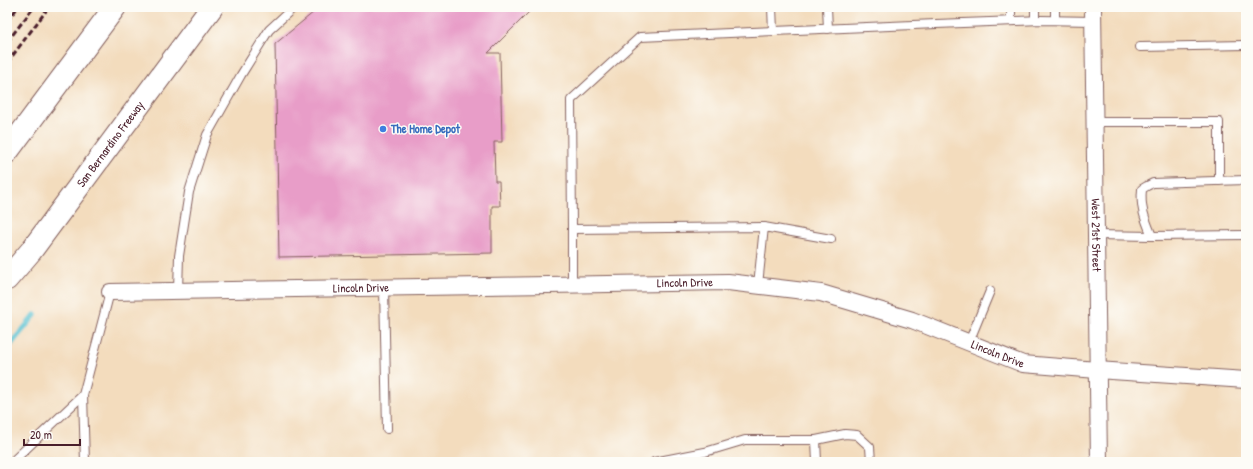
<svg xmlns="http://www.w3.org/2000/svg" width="1253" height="469" font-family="'Patrick Hand',sans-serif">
<rect width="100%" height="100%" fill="#fdfcf7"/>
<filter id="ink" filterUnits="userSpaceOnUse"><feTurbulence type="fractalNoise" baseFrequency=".025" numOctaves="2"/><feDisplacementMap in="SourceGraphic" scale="8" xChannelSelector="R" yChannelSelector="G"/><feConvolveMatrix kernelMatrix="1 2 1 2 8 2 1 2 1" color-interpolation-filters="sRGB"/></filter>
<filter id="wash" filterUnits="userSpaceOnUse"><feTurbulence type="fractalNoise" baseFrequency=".012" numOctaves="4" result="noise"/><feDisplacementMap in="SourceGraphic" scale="16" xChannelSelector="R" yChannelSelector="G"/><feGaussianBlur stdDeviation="0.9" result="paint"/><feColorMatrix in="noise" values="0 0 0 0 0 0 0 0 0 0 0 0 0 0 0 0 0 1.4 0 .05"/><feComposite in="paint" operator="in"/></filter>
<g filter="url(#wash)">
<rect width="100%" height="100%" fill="#f3dcbd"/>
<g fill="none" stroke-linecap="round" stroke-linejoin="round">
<!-- stream -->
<path stroke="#55c0d0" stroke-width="5.5" d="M7,349L35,315"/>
</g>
<g id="blocks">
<!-- building -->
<path fill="#e89dc8" d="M320,7H534L488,53H500L502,142H494L495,181H499L500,206H492V253L279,257L275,44Z"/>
</g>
</g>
<g filter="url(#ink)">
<use href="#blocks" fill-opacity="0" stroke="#85615e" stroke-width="1"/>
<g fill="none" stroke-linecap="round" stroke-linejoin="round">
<defs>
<g id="lane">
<path d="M772,7L773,31"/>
<path d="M827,7L828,29"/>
<path d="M1011,7V21"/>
<path d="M1035,7V20"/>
<path d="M1055,7V20"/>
<path d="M1140,47L1246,45"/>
<path d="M1094,122H1219V181"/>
<path d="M1246,180L1153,183L1147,186L1142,189C1140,208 1145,219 1152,236L1246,235"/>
<path d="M572,229V285"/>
<path d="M1096,235L1152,236"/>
<path d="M831,239L764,227L572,229L571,100L640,37L936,24L1041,20L1093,21"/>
<path d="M758,285L764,227"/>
<path d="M384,288L387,429"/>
<path d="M178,291L179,256L189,192L207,135L241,75L269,30L294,7"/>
<path d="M969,342L990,291"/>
<path d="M83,395L85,462"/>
<path d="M816,440L845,434L857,435L870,447L871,462"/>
<path d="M12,462L83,395L110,292"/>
<path d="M654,462L705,452L745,440H816L817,462"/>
</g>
<g id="street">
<path id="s1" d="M1093,7L1099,462"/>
<path id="s2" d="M110,292L728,282L821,293L912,320L1023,364L1097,370L1246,380"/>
</g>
<g id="highway">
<path d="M7,152L115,7"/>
<path id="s3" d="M7,279L31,251L212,7"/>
</g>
</defs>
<!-- lane casing -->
<use href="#lane" stroke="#85615e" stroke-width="10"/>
<!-- street casing -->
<use href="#street" stroke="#85615e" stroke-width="18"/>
<!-- highway casing -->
<use href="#highway" stroke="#85615e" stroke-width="24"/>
<!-- lane -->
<use href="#lane" stroke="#fff" stroke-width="8"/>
<!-- street -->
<use href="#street" stroke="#fff" stroke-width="16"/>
<!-- highway -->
<use href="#highway" stroke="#fff" stroke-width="22"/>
<!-- rail -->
<g stroke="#4a1f2b" stroke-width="3" stroke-dasharray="6 3" stroke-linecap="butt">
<path d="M7,21L18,7"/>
<path d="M7,42L34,7"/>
<path d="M7,63L49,7"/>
</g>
</g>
</g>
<!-- markers -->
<circle fill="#3f7fe0" stroke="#fdfcf7" stroke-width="1.5" cx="383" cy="129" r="4"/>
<g text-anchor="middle" stroke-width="3" stroke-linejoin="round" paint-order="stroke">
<!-- shop labels -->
<g font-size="12" font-weight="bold" fill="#366cbe" stroke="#fdfcf7" text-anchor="start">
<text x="391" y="133">The Home Depot</text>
</g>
<!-- street labels -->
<g font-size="12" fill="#4a1f2b" stroke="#fdfcf7">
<text dy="4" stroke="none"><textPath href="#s3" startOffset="170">San Bernardino Freeway</textPath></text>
<text dy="4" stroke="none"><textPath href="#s1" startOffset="228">West 21st Street</textPath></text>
<text dy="4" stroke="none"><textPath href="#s2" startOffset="575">Lincoln Drive</textPath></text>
<text dy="4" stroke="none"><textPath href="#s2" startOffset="251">Lincoln Drive</textPath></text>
<text dy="4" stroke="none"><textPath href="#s2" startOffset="899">Lincoln Drive</textPath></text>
</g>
</g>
<!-- margin -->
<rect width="1253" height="469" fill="none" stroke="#fdfcf7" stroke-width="24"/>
<!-- scale -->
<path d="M24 439v6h56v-6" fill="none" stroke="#4a1f2b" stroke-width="2"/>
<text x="30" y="439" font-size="12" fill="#4a1f2b" stroke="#fdfcf7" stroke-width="3" paint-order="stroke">20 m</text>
</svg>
